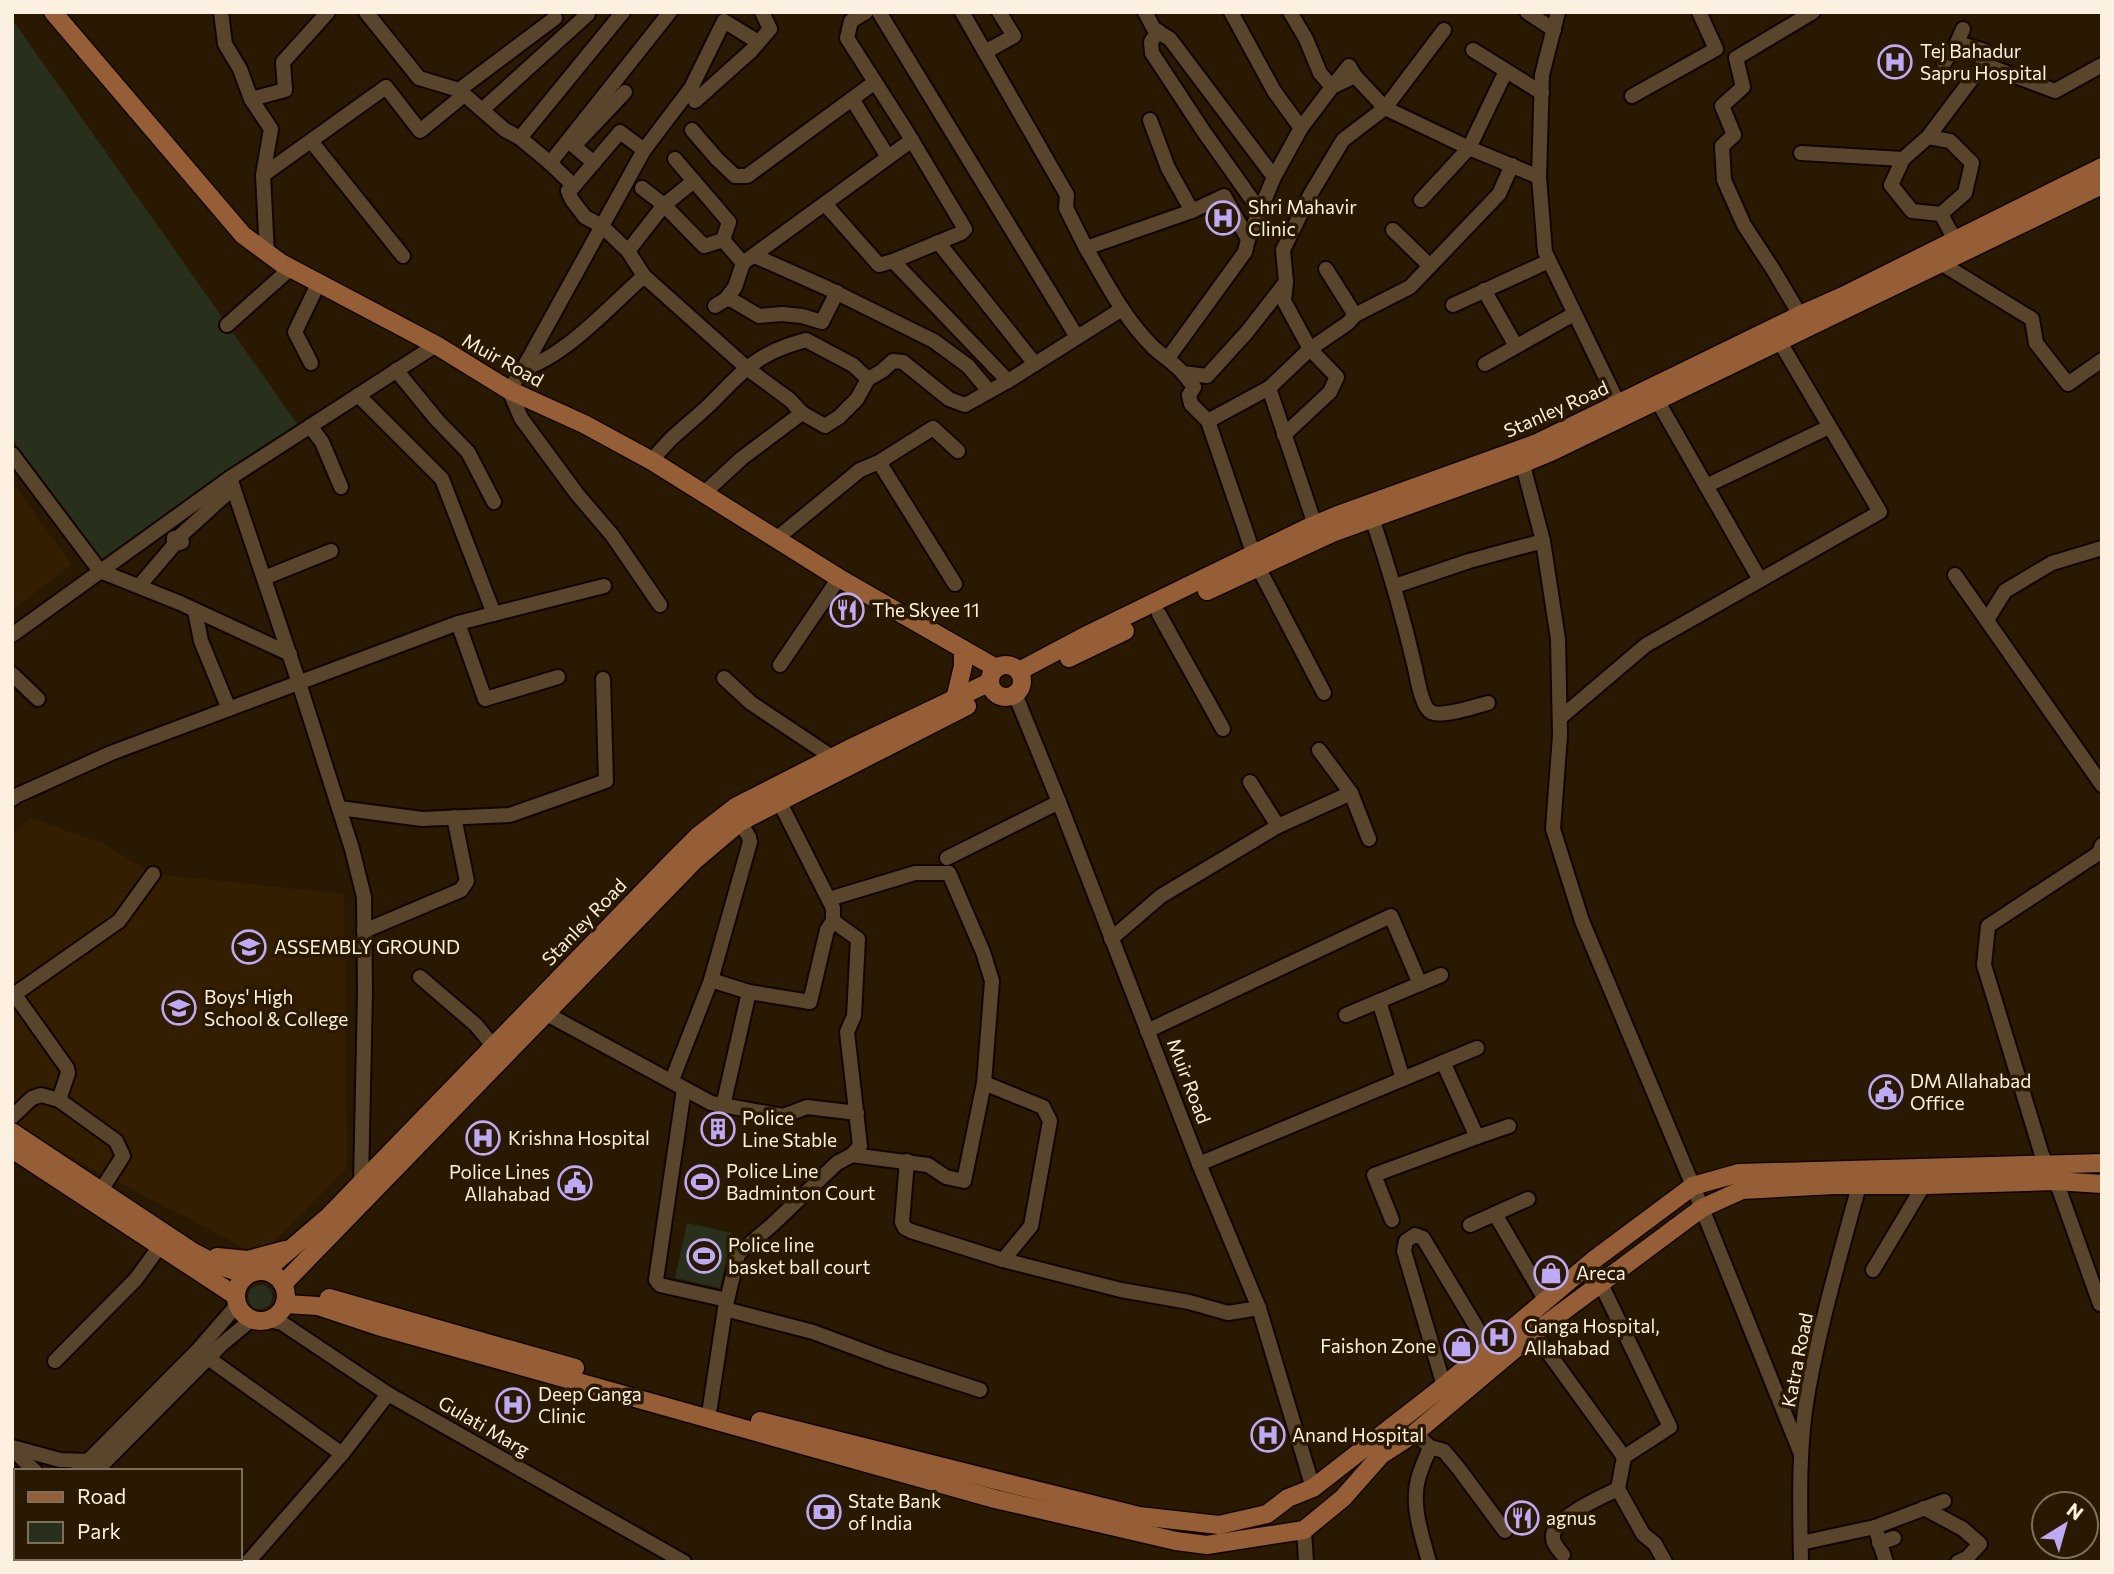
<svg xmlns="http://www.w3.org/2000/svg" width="2114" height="1574" font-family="Commissioner,sans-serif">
<rect width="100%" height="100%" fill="#2a1902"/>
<!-- built -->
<g fill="#341e00">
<path d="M12,481L71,565L12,610Z"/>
<path d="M30,818L102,843L153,874L344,894L347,1168L269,1247L250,1251L40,1141L12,1122V836Z"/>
</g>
<!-- green -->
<g fill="#282f1b">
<path d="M12,19L298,425L109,557L98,559L12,439Z"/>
<path d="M695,1166L715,1170L709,1197L689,1193Z"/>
<path d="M687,1223L732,1233L720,1288L675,1278Z"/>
<circle cx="260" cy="1297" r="12"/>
</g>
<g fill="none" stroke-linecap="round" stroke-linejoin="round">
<defs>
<g id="minor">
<path d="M221,12L225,44L240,69L251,99L271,129L263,175L267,253"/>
<path d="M366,12L419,78L459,90"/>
<path d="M879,12L1077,337"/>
<path d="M962,12L1067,195L1066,208L1086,248"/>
<path d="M1145,12L1154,29L1170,39L1274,177"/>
<path d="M1231,12L1274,91L1301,128"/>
<path d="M1527,12L1554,30"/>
<path d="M1558,12L1542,75L1539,177L1545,252L1619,405"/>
<path d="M1963,29L1957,43L1985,51L1983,64"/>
<path d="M1444,30L1385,108L1469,148L1539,177"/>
<path d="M1158,31L1151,42L1152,53L1204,132L1260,211"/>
<path d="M1473,50L1542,93"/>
<path d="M985,52L1014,36L999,12"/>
<path d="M1944,63L1957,43"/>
<path d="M1632,96L1716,49L1699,12"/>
<path d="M251,99L285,90L283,62L328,12"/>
<path d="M852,99L888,157"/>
<path d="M695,101L751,51L770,29L762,12"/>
<path d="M482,110L588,14"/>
<path d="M1150,120L1168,168L1192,211"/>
<path d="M692,130L717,159L735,176H747L875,82"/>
<path d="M1928,137L1950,141L1972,163L1965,193L1941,214L1912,211L1891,185L1903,159L1928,137L1983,64L2055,91L2102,65"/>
<path d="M520,138L623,12"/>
<path d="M311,141L403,256"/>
<path d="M1801,153L1903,159"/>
<path d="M550,163L670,12"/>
<path d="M594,163L574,146L625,92"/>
<path d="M263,175L386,87L420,131L464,95"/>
<path d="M574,186L620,132L644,150"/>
<path d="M642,188L664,205L694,181"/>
<path d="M1421,200L1469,148L1506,71"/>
<path d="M825,204L879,265L893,261L961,233L965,229L907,132L847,38L851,21L866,12"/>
<path d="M1941,214L1955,240"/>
<path d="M1393,230L1430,266"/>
<path d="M723,240L743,263L912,140"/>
<path d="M938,242L1035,364"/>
<path d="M628,251L664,205L704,246L723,240L729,222L675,159"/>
<path d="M755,256L827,288L934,341L968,366L989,391"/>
<path d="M893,261L1008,381"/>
<path d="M1939,262L2032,319L2036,343L2068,384L2102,360"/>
<path d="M1326,269L1355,315"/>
<path d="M644,276L748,369L790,400L802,413L742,458L703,494"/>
<path d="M1286,282L1247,332L1207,376L1183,373C1174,363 1164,357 1154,348C1125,320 1106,282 1086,248L1192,211L1224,196L1248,239L1274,177L1301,128L1332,87L1355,76L1349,66L1332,87L1320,73L1306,39L1290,12"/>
<path d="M1484,290L1516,346"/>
<path d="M726,299L735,287L743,263"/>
<path d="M1453,305L1549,261"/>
<path d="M715,306L726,299L732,300L759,316L782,314L802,316L822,322L837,292"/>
<path d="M1800,315L1774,271L1744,225L1724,180L1722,146L1734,135L1722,106L1743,87L1736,58L1813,12"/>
<path d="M227,325L291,268"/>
<path d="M1168,358L1245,252L1248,239"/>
<path d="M311,363L295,332L319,282"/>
<path d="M1485,364L1574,314"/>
<path d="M523,369C566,356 610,306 644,276L628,251L602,226L585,217L572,200L568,191L574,186L550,163L520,138L505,130L459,90L555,18"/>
<path d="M396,370L437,420L468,452L494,502"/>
<path d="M1183,373L1194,387L1189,395L1191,404L1208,421L1269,388"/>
<path d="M358,395L442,479L494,614"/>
<path d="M1657,400L1760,580"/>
<path d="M802,413L825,426L839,417L857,399L868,379L882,371L893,361L903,362L949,399L965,405L1008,381L1122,309"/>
<path d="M1208,421L1258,567L1324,693"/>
<path d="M310,426L322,442L341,487"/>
<path d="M1284,435L1330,392L1337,377L1310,349L1284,301L1286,282L1283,250L1310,195L1343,140L1385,108L1355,76"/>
<path d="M12,454L100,571L180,603L290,654"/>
<path d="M1520,454L1543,541L1558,639L1560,735L1553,829L1582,921L1693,1186L1801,1454"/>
<path d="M652,461C667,439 688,425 707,407C725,390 743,368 765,356C778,348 792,344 806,340L853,365L868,379"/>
<path d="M879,462L955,584"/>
<path d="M230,478L299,683L352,849L364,897L365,992L361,1184"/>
<path d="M1706,486L1829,427"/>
<path d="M1372,518C1389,568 1403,616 1415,668C1417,677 1422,708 1431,712C1443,718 1475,706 1488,703"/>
<path d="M1315,525L1269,388L1310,349L1348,323L1355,315L1410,287L1499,194L1512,165"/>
<path d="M179,537L233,488"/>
<path d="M776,539L860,470L879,462L933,428L958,451"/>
<path d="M1955,575L2102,785"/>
<path d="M264,578L331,551"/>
<path d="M139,586L174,545L182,542L179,537L174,538V545"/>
<path d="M1395,586L1469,561L1543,541"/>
<path d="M660,605L612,535L577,494L521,418L509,390L523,369L644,150L691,88L724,21L758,42"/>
<path d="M195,611L201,641L229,709"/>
<path d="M1159,614L1223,729"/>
<path d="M1987,620L2005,591L2052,563L2102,548"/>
<path d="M458,623L485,699L558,677"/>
<path d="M12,635L230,478L436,345"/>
<path d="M780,665L839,578"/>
<path d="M12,674L38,699"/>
<path d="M724,678L751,703L832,757"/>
<path d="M1015,694L1059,802L1199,1164L1259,1308L1313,1488"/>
<path d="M1560,718L1646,645L1880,512L1774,332"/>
<path d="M1319,750L1351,793L1369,839"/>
<path d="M1250,782L1278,826"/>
<path d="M12,799L18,795L111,753L458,623L604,586"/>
<path d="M339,808L422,819L510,815L606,781L603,679"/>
<path d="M947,858L1059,802"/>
<path d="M829,899L915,873H949L983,952L992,981L984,1083L964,1181L946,1177L928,1165L852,1155"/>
<path d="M364,931L461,890L467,881L454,817"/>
<path d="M1111,939L1161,896L1278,826L1351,793"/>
<path d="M420,977L476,1025L494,1047"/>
<path d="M711,980L749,992L810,1002L827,930L833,921V908L779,801"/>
<path d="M15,995L67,1068L68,1073L59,1100"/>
<path d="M12,996L119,921L153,874"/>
<path d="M1379,1001L1403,1079"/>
<path d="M547,1014L711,1103L783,1116L807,1107L857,1113"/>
<path d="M1346,1015L1441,975"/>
<path d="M1147,1031L1391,916L1420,984"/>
<path d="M672,1080L711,980L750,842L749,837L740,822"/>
<path d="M984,1083L1043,1107L1050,1121L1031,1226L1003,1260"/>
<path d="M684,1089L656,1280L660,1285L727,1300"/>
<path d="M723,1106L749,992"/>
<path d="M12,1117L32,1098L41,1095L59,1100L116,1141L123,1156L100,1192"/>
<path d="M1477,1137L1509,1126"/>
<path d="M907,1161L902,1222L905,1228L911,1231L1003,1260L1121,1290L1189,1302L1228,1313L1259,1308"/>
<path d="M1199,1164L1477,1048"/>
<path d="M1495,1214L1546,1301"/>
<path d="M1392,1220L1374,1175L1477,1137L1443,1062"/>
<path d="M1470,1225L1528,1199"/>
<path d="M1873,1270L1928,1178"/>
<path d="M2100,1304L2059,1189L2042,1155L1984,965L1988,926L2099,853L2102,845"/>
<path d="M725,1309L813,1332L888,1360L980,1390"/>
<path d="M268,1320L282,1323L388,1394L684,1562"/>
<path d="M1534,1333L1624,1457L1670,1427L1600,1282"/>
<path d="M208,1358L342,1454"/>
<path d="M55,1361L136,1279L160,1246"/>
<path d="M1444,1386L1404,1251L1406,1241L1415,1235L1423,1238L1489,1348"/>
<path d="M710,1407L725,1309L738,1254L772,1225L837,1163L852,1155L860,1146L847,1032L854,1016L858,939L833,921"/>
<path d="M1415,1433L1430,1447L1444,1451L1459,1469L1505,1531"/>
<path d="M12,1447L60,1460L87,1461"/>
<path d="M13,1450L35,1471"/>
<path d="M1624,1457L1618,1489L1643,1534L1655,1544L1665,1562"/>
<path d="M78,1471L198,1350L237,1305"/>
<path d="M96,1471L221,1345L252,1319"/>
<path d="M12,1474L16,1485"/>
<path d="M1924,1508L1963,1529L1980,1544L1967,1558L1958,1562"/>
<path d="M1875,1527L1886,1562"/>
<path d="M1304,1530L1306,1562"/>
<path d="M12,1538L16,1534"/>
<path d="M1801,1543L1875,1527L1944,1501"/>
<path d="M1879,1543L1894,1538"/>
<path d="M1563,1555C1559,1550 1552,1543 1553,1536C1553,1518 1603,1496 1618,1489"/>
<path d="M112,1558L116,1562"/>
<path d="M128,1558L132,1562"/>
<path d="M12,1559L16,1555"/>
<path d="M248,1562L342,1454L388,1394"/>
<path d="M1429,1562C1422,1536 1411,1506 1418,1479C1421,1468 1426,1458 1430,1447"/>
<path d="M1801,1562C1800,1505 1798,1447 1808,1391C1821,1319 1842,1249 1861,1178"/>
</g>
<g id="major">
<path d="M53,12L243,235L281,263L436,345L509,390L584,424L652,461L839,578L996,668"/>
<path d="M1207,591L1332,533L1522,464L1553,451L2102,185"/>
<path d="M1069,658L1125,631"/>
<circle cx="1006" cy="681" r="16"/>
<path d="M1019,671L1089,634L1307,528L1338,515L1537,443L1800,315L1843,296L2102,167"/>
<path d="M955,699L963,666V649"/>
<path d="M12,1132L193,1252L220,1266L247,1275"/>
<path d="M12,1149L236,1296"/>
<path d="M217,1257L248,1260L285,1250"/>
<path d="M265,1271L329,1216L675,859L698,836L737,806L849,749L990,682"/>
<circle cx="261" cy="1296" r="25"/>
<path d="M283,1284L694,861L740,822L967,706"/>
<path d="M329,1298L575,1368"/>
<path d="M285,1304L318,1306L378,1326L995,1499L1176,1541L1207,1545L1304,1530L1343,1498L1381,1455L1415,1433L1534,1333L1702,1208L1742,1190L1834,1185H1925L2055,1181L2102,1184"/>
<path d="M760,1421L1139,1516L1219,1525L1267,1514L1288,1498L1313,1488L1444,1386L1595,1259L1693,1186L1739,1173L2102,1163"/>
</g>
</defs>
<!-- minor casing -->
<use href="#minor" stroke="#120400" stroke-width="18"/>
<!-- major casing -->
<use href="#major" stroke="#120400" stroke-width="21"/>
<!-- minor -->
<use href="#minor" stroke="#59452c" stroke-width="14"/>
<!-- major -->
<use href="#major" stroke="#965e36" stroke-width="18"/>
</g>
<!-- icons -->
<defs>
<symbol id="hospital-ring" viewBox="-11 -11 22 22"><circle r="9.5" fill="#2a1902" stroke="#bea9f4" stroke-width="1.5"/><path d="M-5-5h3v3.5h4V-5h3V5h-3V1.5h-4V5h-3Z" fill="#bea9f4"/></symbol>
<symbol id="restaurant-ring" viewBox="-11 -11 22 22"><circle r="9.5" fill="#2a1902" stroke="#bea9f4" stroke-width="1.5"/><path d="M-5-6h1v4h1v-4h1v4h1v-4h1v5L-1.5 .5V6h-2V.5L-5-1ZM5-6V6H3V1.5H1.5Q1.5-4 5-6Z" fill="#bea9f4"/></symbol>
<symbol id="school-ring" viewBox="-11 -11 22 22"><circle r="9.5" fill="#2a1902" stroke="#bea9f4" stroke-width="1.5"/><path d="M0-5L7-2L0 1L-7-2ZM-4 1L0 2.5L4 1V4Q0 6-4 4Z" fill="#bea9f4"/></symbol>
<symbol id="civic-ring" viewBox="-11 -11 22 22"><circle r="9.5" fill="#2a1902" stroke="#bea9f4" stroke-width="1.5"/><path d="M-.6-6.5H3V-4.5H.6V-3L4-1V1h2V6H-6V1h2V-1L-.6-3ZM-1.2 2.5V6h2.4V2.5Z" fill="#bea9f4"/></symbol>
<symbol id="building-ring" viewBox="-11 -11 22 22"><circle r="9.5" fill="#2a1902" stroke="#bea9f4" stroke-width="1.5"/><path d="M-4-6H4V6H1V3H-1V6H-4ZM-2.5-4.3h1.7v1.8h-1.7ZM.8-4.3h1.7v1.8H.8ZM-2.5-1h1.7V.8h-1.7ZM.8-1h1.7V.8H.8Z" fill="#bea9f4"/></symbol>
<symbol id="stadium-ring" viewBox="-11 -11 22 22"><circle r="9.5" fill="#2a1902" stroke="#bea9f4" stroke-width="1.5"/><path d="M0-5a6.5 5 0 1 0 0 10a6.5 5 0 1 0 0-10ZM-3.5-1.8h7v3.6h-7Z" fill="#bea9f4"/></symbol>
<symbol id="shop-ring" viewBox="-11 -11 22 22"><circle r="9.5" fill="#2a1902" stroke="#bea9f4" stroke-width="1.5"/><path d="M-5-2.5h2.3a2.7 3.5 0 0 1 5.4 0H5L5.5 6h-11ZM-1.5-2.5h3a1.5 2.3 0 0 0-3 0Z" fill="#bea9f4"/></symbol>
<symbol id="bank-ring" viewBox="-11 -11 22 22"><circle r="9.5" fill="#2a1902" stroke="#bea9f4" stroke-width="1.5"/><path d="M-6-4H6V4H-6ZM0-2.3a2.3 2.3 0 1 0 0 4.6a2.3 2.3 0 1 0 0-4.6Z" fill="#bea9f4"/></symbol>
</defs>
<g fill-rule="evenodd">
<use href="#hospital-ring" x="1876" y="43" width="38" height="38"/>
<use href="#hospital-ring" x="1204" y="199" width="38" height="38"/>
<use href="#restaurant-ring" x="828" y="591" width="38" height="38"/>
<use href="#school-ring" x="230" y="928" width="38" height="38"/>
<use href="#school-ring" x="160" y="989" width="38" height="38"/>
<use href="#civic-ring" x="1867" y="1073" width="38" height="38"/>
<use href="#building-ring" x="699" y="1110" width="38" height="38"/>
<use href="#hospital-ring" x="464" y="1119" width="38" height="38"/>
<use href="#stadium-ring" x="683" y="1163" width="38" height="38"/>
<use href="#civic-ring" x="556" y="1164" width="38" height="38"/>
<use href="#stadium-ring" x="685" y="1237" width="38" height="38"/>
<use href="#shop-ring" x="1532" y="1254" width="38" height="38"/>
<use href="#hospital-ring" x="1480" y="1318" width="38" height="38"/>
<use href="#shop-ring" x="1442" y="1327" width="38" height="38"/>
<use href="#hospital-ring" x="494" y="1386" width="38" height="38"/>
<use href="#hospital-ring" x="1249" y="1416" width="38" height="38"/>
<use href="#bank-ring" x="805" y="1493" width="38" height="38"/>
<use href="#restaurant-ring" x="1503" y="1499" width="38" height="38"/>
</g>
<g text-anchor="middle" stroke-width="7" stroke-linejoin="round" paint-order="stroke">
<!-- poi labels -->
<g font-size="19" fill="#fcf0e1" stroke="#2a1902" text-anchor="start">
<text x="1920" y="58">Tej Bahadur<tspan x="1920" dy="22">Sapru Hospital</tspan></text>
<text x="1248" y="214">Shri Mahavir<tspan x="1248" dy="22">Clinic</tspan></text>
<text x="872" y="617">The Skyee 11</text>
<text x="274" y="954">ASSEMBLY GROUND</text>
<text x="204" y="1004">Boys' High<tspan x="204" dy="22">School &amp; College</tspan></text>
<text x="1910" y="1088">DM Allahabad<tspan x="1910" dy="22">Office</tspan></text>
<text x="742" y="1125">Police<tspan x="742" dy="22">Line Stable</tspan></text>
<text x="508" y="1145">Krishna Hospital</text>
<text x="726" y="1178">Police Line<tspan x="726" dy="22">Badminton Court</tspan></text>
<text x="550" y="1179" text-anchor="end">Police Lines<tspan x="550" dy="22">Allahabad</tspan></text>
<text x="728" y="1252">Police line<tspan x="728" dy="22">basket ball court</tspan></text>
<text x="1576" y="1280">Areca</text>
<text x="1524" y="1333">Ganga Hospital,<tspan x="1524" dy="22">Allahabad</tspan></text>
<text x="1436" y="1353" text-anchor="end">Faishon Zone</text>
<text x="538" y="1401">Deep Ganga<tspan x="538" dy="22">Clinic</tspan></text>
<text x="1292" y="1442">Anand Hospital</text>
<text x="848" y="1508">State Bank<tspan x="848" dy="22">of India</tspan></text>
<text x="1546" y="1525">agnus</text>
</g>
<!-- street labels -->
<g font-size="19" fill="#fcf0e1" stroke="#2a1902">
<text transform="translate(503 360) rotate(29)" y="7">Muir Road</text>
<text transform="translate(1556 409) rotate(-24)" y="7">Stanley Road</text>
<text transform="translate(584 922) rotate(-46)" y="7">Stanley Road</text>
<text transform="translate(1189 1081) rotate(69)" y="7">Muir Road</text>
<text transform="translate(1797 1360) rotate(-79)" y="7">Katra Road</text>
<text transform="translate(484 1426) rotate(30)" y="7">Gulati Marg</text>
</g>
</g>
<!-- border -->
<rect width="2114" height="1574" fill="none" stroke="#fcf0e1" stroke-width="28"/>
<!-- legend -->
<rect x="14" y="1469" width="228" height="91" fill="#2a1902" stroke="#7e6f5b" stroke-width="2"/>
<rect x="28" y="1492" width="35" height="10" fill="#965e36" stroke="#7e6f5b" stroke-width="2"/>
<text x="77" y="1504" font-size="21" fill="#fcf0e1">Road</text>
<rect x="28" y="1522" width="35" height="21" fill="#282f1b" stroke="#7e6f5b" stroke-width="2"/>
<text x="77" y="1539" font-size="21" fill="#fcf0e1">Park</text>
<!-- north arrow -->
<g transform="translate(2065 1525) rotate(37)"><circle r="33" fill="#2a1902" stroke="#7e6f5b" stroke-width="2"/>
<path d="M0-5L12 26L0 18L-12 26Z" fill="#bea9f4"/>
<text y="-10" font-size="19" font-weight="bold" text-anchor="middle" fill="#fcf0e1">N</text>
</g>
</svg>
